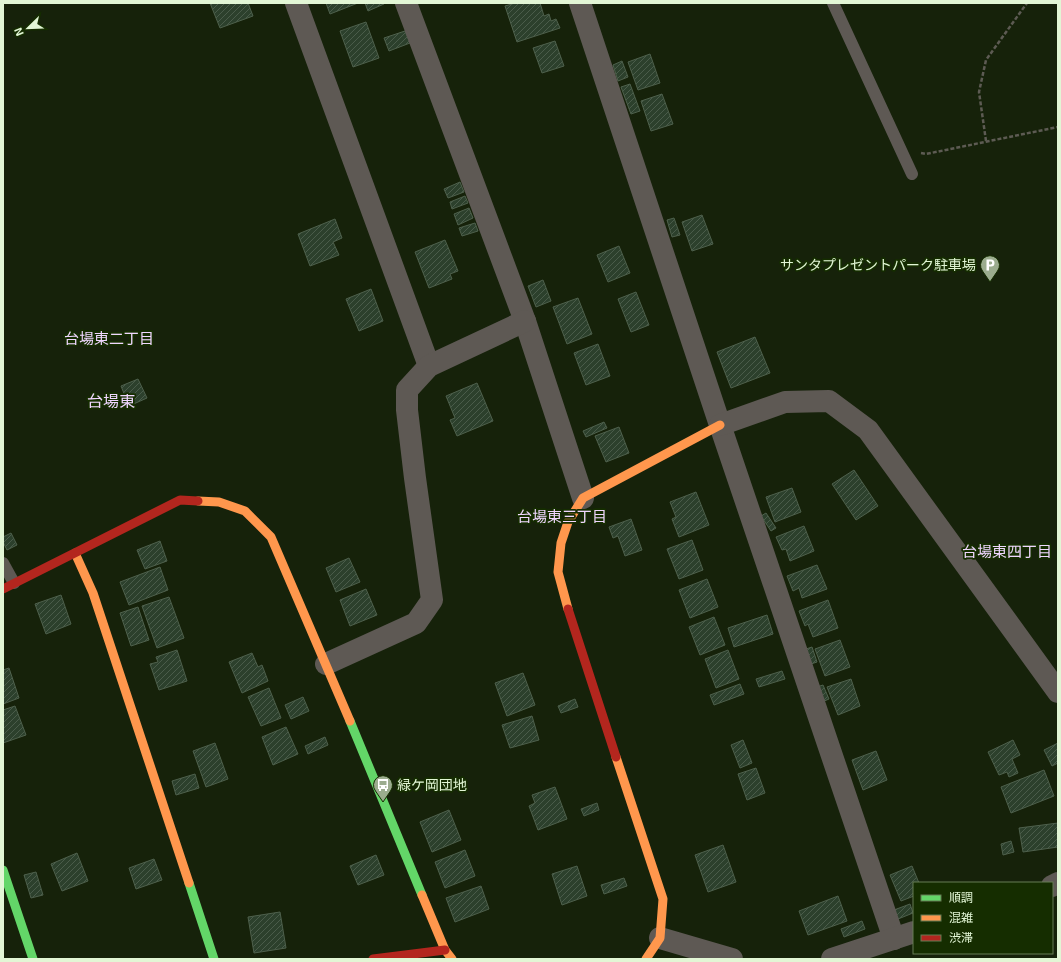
<svg xmlns="http://www.w3.org/2000/svg" width="1061" height="962" font-family="'Exo 2','Noto Sans JP',sans-serif">
<defs>
<pattern id="building-hatch" width="6" height="6" patternUnits="userSpaceOnUse"><rect width="6" height="6" fill="#2c402c"/><path d="M-1 1l2-2M0 6l6-6M5 7l2-2" fill="none" stroke="#4a5c4a"/></pattern>
</defs>
<rect width="100%" height="100%" fill="#16220a"/>
<!-- building -->
<g fill="url(#building-hatch)" stroke="#4e604c">
<path d="M210,3H248L253,16L220,28Z"/>
<path d="M326,3H358L330,14Z"/>
<path d="M365,3H384V4L368,11Z"/>
<path d="M515,3H540L544,16L549,14L551,21L556,19L560,28L517,42L505,6Z"/>
<path d="M366,22L379,58L353,67L340,31Z"/>
<path d="M405,31L410,43L389,51L384,38Z"/>
<path d="M555,41L564,66L542,73L533,48Z"/>
<path d="M650,54L660,83L638,90L628,62Z"/>
<path d="M622,61L628,77L618,81L613,65Z"/>
<path d="M630,84L640,111L631,114L621,87Z"/>
<path d="M662,94L673,124L651,131L641,101Z"/>
<path d="M460,182L464,192L448,198L444,189Z"/>
<path d="M465,196L468,203L452,209L450,202Z"/>
<path d="M469,208L473,218L458,225L454,214Z"/>
<path d="M702,215L713,244L692,251L682,222Z"/>
<path d="M674,218L680,235L672,237L667,220Z"/>
<path d="M335,219L342,238L333,242L339,255L310,266L298,234Z"/>
<path d="M475,223L478,231L462,236L459,228Z"/>
<path d="M445,240L458,271L450,274L452,279L429,288L415,252Z"/>
<path d="M619,246L630,273L608,282L597,255Z"/>
<path d="M543,280L551,301L536,307L528,286Z"/>
<path d="M371,289L383,321L359,331L346,299Z"/>
<path d="M636,292L649,325L631,332L618,299Z"/>
<path d="M578,298L592,334L567,344L553,307Z"/>
<path d="M755,337L770,373L731,388L717,352Z"/>
<path d="M598,344L610,376L586,385L574,353Z"/>
<path d="M138,379L147,398L129,406L121,386Z"/>
<path d="M477,383L493,421L457,436L450,420L455,418L446,396Z"/>
<path d="M604,422L607,428L586,437L583,431Z"/>
<path d="M619,427L629,453L606,462L595,436Z"/>
<path d="M854,470L878,506L856,520L832,484Z"/>
<path d="M792,488L801,512L775,522L766,497Z"/>
<path d="M696,492L709,525L679,537L672,519L676,517L670,502Z"/>
<path d="M766,513L776,528L771,531L761,516Z"/>
<path d="M631,519L642,550L625,556L618,536L613,538L609,527Z"/>
<path d="M804,526L814,551L790,561L786,549L782,550L776,537Z"/>
<path d="M11,533L17,545L7,550L3,542V537Z"/>
<path d="M692,540L703,570L679,579L667,549Z"/>
<path d="M160,541L167,561L145,569L137,550Z"/>
<path d="M349,558L360,582L336,592L326,568Z"/>
<path d="M817,565L827,589L802,598L799,588L793,591L787,576Z"/>
<path d="M160,567L168,590L129,605L120,582Z"/>
<path d="M707,579L718,607L690,618L679,590Z"/>
<path d="M366,589L377,615L350,626L340,600Z"/>
<path d="M61,595L71,624L46,634L35,604Z"/>
<path d="M169,597L184,638L157,648L142,606Z"/>
<path d="M828,600L838,628L813,637L808,624L805,626L799,611Z"/>
<path d="M138,607L149,640L131,646L120,613Z"/>
<path d="M767,615L773,634L734,647L728,628Z"/>
<path d="M714,617L725,645L700,655L689,627Z"/>
<path d="M840,640L850,667L825,676L815,649Z"/>
<path d="M812,647L817,662L811,664L806,649Z"/>
<path d="M177,650L187,681L159,690L150,664L158,662L156,657Z"/>
<path d="M728,650L739,679L716,688L705,659Z"/>
<path d="M252,653L258,667L262,665L268,681L242,693L229,662Z"/>
<path d="M9,668L19,698L3,704V670Z"/>
<path d="M782,671L785,679L759,687L756,679Z"/>
<path d="M523,673L535,705L507,716L495,683Z"/>
<path d="M851,679L860,706L838,715L827,687Z"/>
<path d="M740,684L744,694L714,705L710,695Z"/>
<path d="M823,685L829,699L822,702L817,687Z"/>
<path d="M269,688L281,718L261,726L248,697Z"/>
<path d="M303,697L309,711L291,719L285,705Z"/>
<path d="M575,699L578,707L561,713L558,706Z"/>
<path d="M15,706L26,735L3,743V710Z"/>
<path d="M532,716L539,740L510,748L502,725Z"/>
<path d="M286,727L298,754L273,765L262,737Z"/>
<path d="M325,737L328,745L308,754L305,746Z"/>
<path d="M743,740L752,763L740,768L731,745Z"/>
<path d="M1013,740L1020,755L1012,759L1018,773L1009,777L1007,772L999,775L988,752Z"/>
<path d="M215,743L228,779L206,787L193,751Z"/>
<path d="M1058,743V763L1052,766L1044,750Z"/>
<path d="M876,751L887,780L863,790L852,760Z"/>
<path d="M756,768L765,793L747,800L738,774Z"/>
<path d="M1044,770L1054,796L1011,813L1001,787Z"/>
<path d="M195,774L199,788L176,795L172,781Z"/>
<path d="M555,787L567,819L538,830L529,806L535,803L532,795Z"/>
<path d="M597,803L599,810L584,816L581,809Z"/>
<path d="M449,810L461,840L432,852L420,822Z"/>
<path d="M1058,823V847L1023,852L1019,828Z"/>
<path d="M1011,841L1014,852L1003,855L1001,844Z"/>
<path d="M723,845L736,882L708,892L695,855Z"/>
<path d="M465,850L475,876L445,888L435,862Z"/>
<path d="M77,853L88,881L62,891L51,864Z"/>
<path d="M376,855L384,875L358,885L350,866Z"/>
<path d="M154,859L162,880L136,889L129,868Z"/>
<path d="M577,866L587,896L562,905L552,874Z"/>
<path d="M912,866L919,883H914V896L901,901L890,875Z"/>
<path d="M36,872L43,895L31,898L24,875Z"/>
<path d="M624,878L627,886L604,894L601,885Z"/>
<path d="M481,886L489,909L455,922L446,898Z"/>
<path d="M838,896L847,921L808,935L799,911Z"/>
<path d="M910,904L913,913L898,919L894,910Z"/>
<path d="M280,912L286,948L254,953L248,917Z"/>
<path d="M862,921L865,929L844,937L841,929Z"/>
</g>
<g fill="none" stroke-linecap="round" stroke-linejoin="round">
<!-- path -->
<g stroke="#5d5b53" stroke-width="2.5" stroke-dasharray="4 2" stroke-linecap="butt">
<path d="M986,141L979,92L986,60L1027,3"/>
<path d="M921,153L926,154L1058,127"/>
</g>
<!-- lane -->
<g stroke="#5e5954" stroke-width="12">
<path d="M833,3L912,174"/>
<path d="M3,563L14,583"/>
</g>
<!-- street -->
<g stroke="#5e5954" stroke-width="22">
<path d="M296,3L429,366"/>
<path d="M406,3L525,321L583,498"/>
<path d="M580,3L720,425L894,939"/>
<path d="M720,425L785,402L829,401L868,430L1058,692"/>
<path d="M326,664L416,623L432,600L415,478L407,410V390L429,366L525,321"/>
<path d="M1052,886L1058,883"/>
<path d="M660,938L732,959"/>
<path d="M832,959L914,932"/>
</g>
<!-- fast -->
<g stroke="#63d668" stroke-width="9">
<path d="M350,721L422,895"/>
<path d="M3,870L33,959"/>
<path d="M189,883L214,959"/>
</g>
<!-- slow -->
<g stroke="#ff974d" stroke-width="9">
<path d="M198,501L219,502L245,511L271,537L350,721"/>
<path d="M75,553L93,593L189,883"/>
<path d="M568,609L558,572L561,543L568,522L583,498L720,425"/>
<path d="M616,757L663,899L660,938L646,959"/>
<path d="M422,895L445,950L452,959"/>
</g>
<!-- jam -->
<g stroke="#b3261e" stroke-width="9">
<path d="M3,589L180,500L198,501"/>
<path d="M568,609L616,757"/>
<path d="M373,959L445,950"/>
</g>
</g>
<!-- icons -->
<defs>
<symbol id="parking-pin" viewBox="-11 -11 22 30"><path d="M0 17L-7.5 6A9.5 9.5 0 1 1 7.5 6Z" fill="#9bac8e" stroke="#152d00"/><path d="M-3.5-5.5H1a3.5 3.5 0 0 1 0 7H-1V5.5H-3.5ZM-1-3.4V-.6H.8a1.4 1.4 0 0 0 0-2.8Z" fill="#fff"/></symbol>
<symbol id="bus-pin" viewBox="-11 -11 22 30"><path d="M0 17L-7.5 6A9.5 9.5 0 1 1 7.5 6Z" fill="#9bac8e" stroke="#152d00"/><path d="M-5-6H5V4H4V6H2V4H-2V6H-4V4H-5ZM-3.5-4V0h7V-4ZM-3.5 1.2v1.5H-2V1.2ZM2 1.2v1.5H3.5V1.2Z" fill="#fff"/></symbol>
</defs>
<g fill-rule="evenodd">
<use href="#parking-pin" x="979" y="254" width="22" height="30"/>
<use href="#bus-pin" x="372" y="774" width="22" height="30"/>
</g>
<g text-anchor="middle" stroke-width="3.5" stroke-linejoin="round" paint-order="stroke">
<!-- poi labels -->
<g font-size="14" fill="#e2f6d5" stroke="#152d00" text-anchor="end">
<text x="976" y="270">サンタプレゼントパーク駐車場</text>
<text x="397" y="790" text-anchor="start">緑ケ岡団地</text>
</g>
<!-- neighbourhood labels -->
<g font-size="15" fill="#f0d7ff" stroke="#152d00">
<text x="109" y="344">台場東二丁目</text>
<text x="562" y="522">台場東三丁目</text>
<text x="1007" y="557">台場東四丁目</text>
</g>
<!-- quarter labels -->
<g font-size="16" fill="#f0d7ff" stroke="#152d00">
<text x="111" y="407">台場東</text>
</g>
</g>
<!-- border -->
<rect width="1061" height="962" fill="none" stroke="#e2f6d5" stroke-width="8"/>
<!-- legend -->
<rect x="913" y="882" width="140" height="72" fill="#152d00" stroke="#677d55"/>
<rect x="921" y="895" width="20" height="6" fill="#63d668" stroke="#677d55"/>
<text x="949" y="902" font-size="12" fill="#e2f6d5">順調</text>
<rect x="921" y="915" width="20" height="6" fill="#ff974d" stroke="#677d55"/>
<text x="949" y="922" font-size="12" fill="#e2f6d5">混雑</text>
<rect x="921" y="935" width="20" height="6" fill="#b3261e" stroke="#677d55"/>
<text x="949" y="942" font-size="12" fill="#e2f6d5">渋滞</text>
<!-- north arrow -->
<g transform="translate(28 28) rotate(247)" stroke="#152d00" stroke-width="3" paint-order="stroke">
<path d="M0-3L7 15L0 10L-7 15Z" fill="#e2f6d5"/>
<text y="-6" font-size="11" font-weight="bold" text-anchor="middle" fill="#e2f6d5">N</text>
</g>
</svg>
